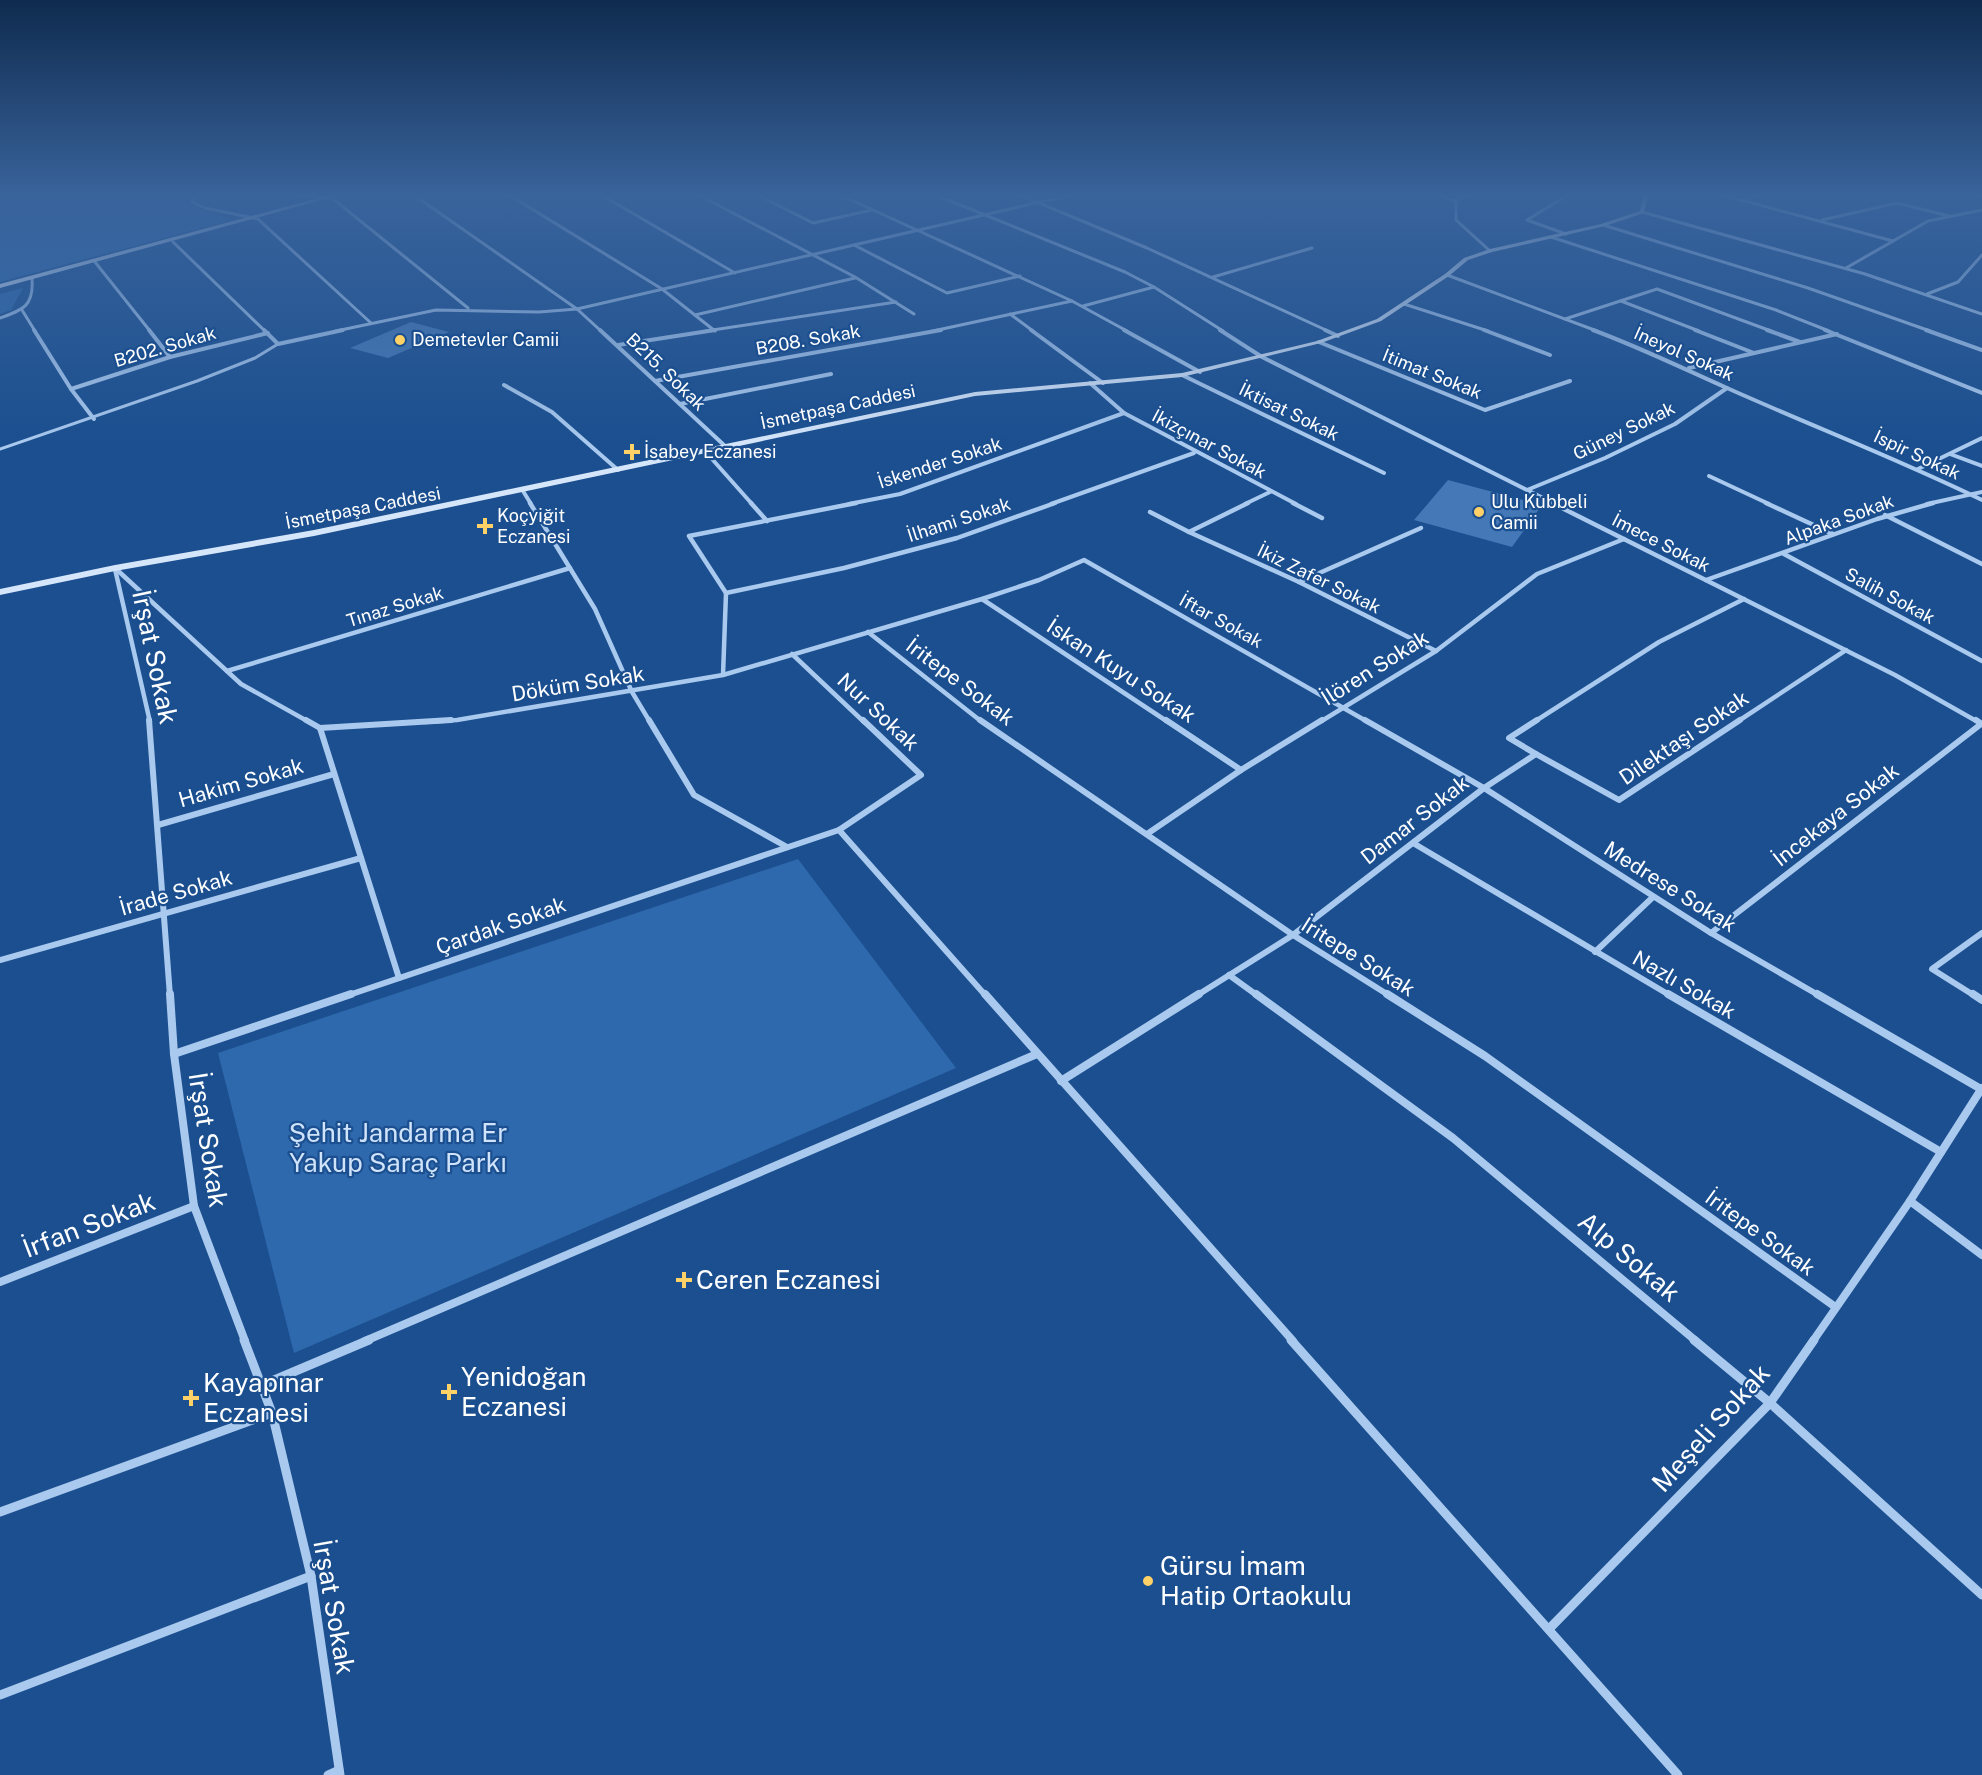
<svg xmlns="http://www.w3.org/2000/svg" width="1982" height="1775" font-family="'Public Sans',sans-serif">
<rect width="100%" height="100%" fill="#1b4f8f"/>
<!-- green -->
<g fill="#2e69ad">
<path d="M0,193H192L183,204L232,220L0,282Z"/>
<path d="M23,288L11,310L0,314V294Z"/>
<path d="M798,859L956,1068L294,1353L218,1053Z"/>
</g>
<!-- building -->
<g fill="#4478b7">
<path d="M411,322L449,332L388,358L350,348Z"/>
<path d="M1448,480L1542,505L1512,547L1414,520Z"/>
</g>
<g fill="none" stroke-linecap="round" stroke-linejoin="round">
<!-- lane -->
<path stroke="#a9c9ee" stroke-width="3" d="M0,449L197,381L255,358L278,344"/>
<!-- street-far5 -->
<g stroke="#a9c9ee" stroke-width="3">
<path d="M198,193L192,202L205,208L258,219L371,323"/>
<path d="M285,193L332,198L468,308"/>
<path d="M411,193L577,309L601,331"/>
<path d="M506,193L662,289L715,331"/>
<path d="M598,193L735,273"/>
<path d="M695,193L855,277L914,314"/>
<path d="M754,193L813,223L872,210"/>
<path d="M836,193L1072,301L1127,331"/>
<path d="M931,193L1125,272L1154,287L1223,331"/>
<path d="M1015,193L1147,248L1328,331"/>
<path d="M1433,193L1456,201"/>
<path d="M1472,193L1456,201V220L1490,251"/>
<path d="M1715,193L1893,241"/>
<path d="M1977,197L1982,195"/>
<path d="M1747,198L1767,193"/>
<path d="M1642,212L1865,274L1982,314"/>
<path d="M1822,220L1897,203L1949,216"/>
<path d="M1603,225L1808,288L1930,331"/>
<path d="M1566,234L1527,220L1571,193"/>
<path d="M1551,237L1776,310L1829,331"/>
<path d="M173,242L265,331"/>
<path d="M854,245L947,293L1020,276"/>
<path d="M95,262L150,331"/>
<path d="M1846,268L1928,221L1982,210"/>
<path d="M1447,275L1597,331"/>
<path d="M1213,277L1312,248"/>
<path d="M1927,294L1958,282L1982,255"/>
<path d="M1621,301L1699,331"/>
<path d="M1404,304L1488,331"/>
<path d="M1083,306L1154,287"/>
<path d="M22,310L35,331"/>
<path d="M1010,314L1033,331"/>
<path d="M695,315L855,278"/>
<path d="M0,318C23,310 34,306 32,279"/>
<path d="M1565,319L1657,289L1771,331"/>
<path d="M336,331L436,310L539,312L577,309L1079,193"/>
<path d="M706,331L896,302"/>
<path d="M933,331L1072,301"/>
</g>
<!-- street-far4 -->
<g stroke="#a9c9ee" stroke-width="4">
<path d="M34,330L71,389L94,419"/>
<path d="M149,330L170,357"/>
<path d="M264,330L278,344L343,330"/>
<path d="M600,330L725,446"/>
<path d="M1031,330L1103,383"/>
<path d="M1124,330L1200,372"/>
<path d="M1220,330L1262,357L1555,504"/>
<path d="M1325,330L1338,336"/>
<path d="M1484,330L1550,355"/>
<path d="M1593,330C1639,347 1682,368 1727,388C1812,426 1898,459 1982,500"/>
<path d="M1695,330L1754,353"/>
<path d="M1767,330L1800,342"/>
<path d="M1825,330L1982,393"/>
<path d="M1926,330L1982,350"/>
<path d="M1319,342L1485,410L1570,381"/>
<path d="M618,345L715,330"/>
<path d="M1689,368L1837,334"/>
<path d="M1182,375L1384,473"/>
<path d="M655,381L941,330"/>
<path d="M1090,383L1124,413L1296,504"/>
<path d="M504,385L552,412L618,470"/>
<path d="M71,389L170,357L268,333"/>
<path d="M680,404L831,374"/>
<path d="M704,450L752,504"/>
<path d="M1950,454L1982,466"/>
<path d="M1918,469L1982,438"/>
<path d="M1709,476L1769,504"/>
<path d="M1527,490L1605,458L1675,424L1727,388"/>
<path d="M523,491L531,504"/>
<path d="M849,504L900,494L1124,413"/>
<path d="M1051,504L1194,453"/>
<path d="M1245,504L1270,492"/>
<path d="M1927,504L1982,492"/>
</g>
<!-- street-far3 -->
<g stroke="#a9c9ee" stroke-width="4.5">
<path d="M530,503L595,609L632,692L650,722"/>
<path d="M751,503L767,521"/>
<path d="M1248,503L1189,532L1299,582L1436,651"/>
<path d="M1293,503L1322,518"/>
<path d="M1552,503L1895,675L1978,722"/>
<path d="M1766,503L1833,534"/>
<path d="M1150,512L1189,532"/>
<path d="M1885,515L1982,564"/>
<path d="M1784,554L1982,661"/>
<path d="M115,568L241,684L309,722"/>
<path d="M115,569L150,722"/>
<path d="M1706,580L1877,519L1933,503"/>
<path d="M1299,582L1421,528"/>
<path d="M726,593L844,568L957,538L1055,503"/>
<path d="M982,599L1168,722"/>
<path d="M868,632L982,722"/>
<path d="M792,654L864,722"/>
<path d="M227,671L570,568"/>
<path d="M723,675L726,593L689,536L856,503"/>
<path d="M425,722L457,720L723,675L982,599L1039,580L1084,560L1368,722"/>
<path d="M1320,722L1436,651L1537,574L1624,539"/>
<path d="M1534,722L1659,642L1744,599"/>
<path d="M1737,722L1846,650"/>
</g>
<!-- street-far2 -->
<g stroke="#a9c9ee" stroke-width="6">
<path d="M149,720L170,996"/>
<path d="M306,720L320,728L451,720"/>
<path d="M649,720L694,795L787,847"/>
<path d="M980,720L1293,935L1390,996"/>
<path d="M1166,720L1241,770"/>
<path d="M1365,720L1484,788L1711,933L1820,996"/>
<path d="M1976,720L1982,724"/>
<path d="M320,728L399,978"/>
<path d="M1536,754L1619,800L1740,720"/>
<path d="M158,825L334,774"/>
<path d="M839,830L986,996"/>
<path d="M1147,834L1241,770L1322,720"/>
<path d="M1413,843L1671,996"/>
<path d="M1711,933L1981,724"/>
<path d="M1595,952L1653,897"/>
<path d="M0,960L361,858"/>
<path d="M1229,975L1258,996"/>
<path d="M346,996L839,830L921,775L863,720"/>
<path d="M1196,996L1293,935L1484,788L1536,754L1509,738L1537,720"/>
<path d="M1975,996L1932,969L1982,933"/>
</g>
<!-- street-far1 -->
<g stroke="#a9c9ee" stroke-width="8">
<path d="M170,994L174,1054L194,1206L245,1341"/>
<path d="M985,994L1293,1341"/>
<path d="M1256,994L1453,1138L1696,1341"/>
<path d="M1387,994L1485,1056L1834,1306"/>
<path d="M1668,994L1941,1152"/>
<path d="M1817,994L1981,1089"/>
<path d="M1973,994L1982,1000"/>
<path d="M174,1054L351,994"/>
<path d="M1061,1081L1199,994"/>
<path d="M1910,1201L1982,1255"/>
<path d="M0,1282L194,1206"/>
<path d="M365,1341L1037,1054"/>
<path d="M1813,1341L1910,1201L1982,1088"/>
</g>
<!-- street -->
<g stroke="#a9c9ee" stroke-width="9">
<path d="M244,1340L272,1413L311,1576L340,1775"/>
<path d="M1291,1340L1678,1775"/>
<path d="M1694,1340L1770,1403L1982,1595"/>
<path d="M260,1386L369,1340"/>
<path d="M0,1512L272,1413"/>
<path d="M1549,1629L1770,1403L1814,1340"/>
<path d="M0,1695L311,1576"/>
<path d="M328,1775L339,1770"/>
</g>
<!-- secondary -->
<g fill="#d6e6fa" fill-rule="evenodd">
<path d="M337,193H347L0,288V284Z"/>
<path d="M1644,193H1649L1644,213L1605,226L1492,252L1468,260L1449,276L1381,321L1321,343L1182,377L975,396L314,536L115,571L0,595V589L115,565L314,530L975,392L1182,373L1317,341L1377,319L1445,274L1464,258L1490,249L1601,224L1640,211Z"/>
</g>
</g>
<!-- sky -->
<linearGradient id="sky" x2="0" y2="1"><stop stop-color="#0f2b4f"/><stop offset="0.44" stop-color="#39639b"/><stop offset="1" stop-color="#39639b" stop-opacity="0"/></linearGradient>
<rect width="1982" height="442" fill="url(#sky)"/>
<!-- markers -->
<g fill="#ffd166" stroke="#1b4f8f" stroke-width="2">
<circle cx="400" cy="340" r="6"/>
<path d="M629 443h6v6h6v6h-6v6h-6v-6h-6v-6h6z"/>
<circle cx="1479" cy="512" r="6"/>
<path d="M482 517h6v6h6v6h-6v6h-6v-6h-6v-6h6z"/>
<path d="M681 1271h6v6h6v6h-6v6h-6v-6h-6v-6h6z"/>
<path d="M446 1383h6v6h6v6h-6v6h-6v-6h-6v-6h6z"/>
<path d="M188 1389h6v6h6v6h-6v6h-6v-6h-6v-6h6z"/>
<circle cx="1148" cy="1581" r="6"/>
</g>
<g text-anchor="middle" stroke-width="4.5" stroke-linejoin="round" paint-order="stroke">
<!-- far-poi labels -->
<g font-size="18" fill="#fff" stroke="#1b4f8f" text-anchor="start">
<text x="412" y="346">Demetevler Camii</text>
<text x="644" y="458">İsabey Eczanesi</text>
<text x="1491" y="508">Ulu Kubbeli<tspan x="1491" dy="21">Camii</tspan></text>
<text x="497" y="522">Koçyiğit<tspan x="497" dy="21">Eczanesi</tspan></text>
</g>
<!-- far-street labels -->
<g font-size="18" fill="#fff" stroke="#1b4f8f">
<text transform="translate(808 340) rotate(-10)" y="6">B208. Sokak</text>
<text transform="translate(165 347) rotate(-16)" y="6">B202. Sokak</text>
<text transform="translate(1684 354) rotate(24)" y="6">İneyol Sokak</text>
<text transform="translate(666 372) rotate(44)" y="6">B215. Sokak</text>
<text transform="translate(1432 374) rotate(22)" y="6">İtimat Sokak</text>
<text transform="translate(838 407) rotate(-12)" y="6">İsmetpaşa Caddesi</text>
<text transform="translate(1289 412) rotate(26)" y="6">İktisat Sokak</text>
<text transform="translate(1624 431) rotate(-26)" y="6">Güney Sokak</text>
<text transform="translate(1209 444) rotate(28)" y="6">İkizçınar Sokak</text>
<text transform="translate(1917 455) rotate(25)" y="6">İspir Sokak</text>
<text transform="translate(940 463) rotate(-18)" y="6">İskender Sokak</text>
<text transform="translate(363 508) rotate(-11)" y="6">İsmetpaşa Caddesi</text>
<text transform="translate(959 520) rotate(-18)" y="6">İlhami Sokak</text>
<text transform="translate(1839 520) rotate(-20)" y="6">Alpaka Sokak</text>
<text transform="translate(1661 543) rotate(27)" y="6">İmece Sokak</text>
<text transform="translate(1319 579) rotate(26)" y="6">İkiz Zafer Sokak</text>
<text transform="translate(1890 596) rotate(28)" y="6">Salih Sokak</text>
<text transform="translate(395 607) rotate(-17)" y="6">Tınaz Sokak</text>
<text transform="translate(1221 621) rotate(29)" y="6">İftar Sokak</text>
</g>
<!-- street labels -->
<g font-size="21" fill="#fff" stroke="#1b4f8f">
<text transform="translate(1375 668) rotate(-32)" y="7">İlören Sokak</text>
<text transform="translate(1121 671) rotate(33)" y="7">İskan Kuyu Sokak</text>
<text transform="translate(960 682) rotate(37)" y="7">İritepe Sokak</text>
<text transform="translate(578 684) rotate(-9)" y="7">Döküm Sokak</text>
<text transform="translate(878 712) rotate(43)" y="7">Nur Sokak</text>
<text transform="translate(1684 738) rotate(-34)" y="7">Dilektaşı Sokak</text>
<text transform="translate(241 783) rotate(-16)" y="7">Hakim Sokak</text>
<text transform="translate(1836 815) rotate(-38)" y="7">İncekaya Sokak</text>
<text transform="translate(1415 820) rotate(-38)" y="7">Damar Sokak</text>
<text transform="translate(1670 887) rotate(32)" y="7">Medrese Sokak</text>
<text transform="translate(176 893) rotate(-16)" y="7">İrade Sokak</text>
<text transform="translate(501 926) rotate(-19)" y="7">Çardak Sokak</text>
<text transform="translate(1358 957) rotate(32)" y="7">İritepe Sokak</text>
<text transform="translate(1684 985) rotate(30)" y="7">Nazlı Sokak</text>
<text transform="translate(1760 1233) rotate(36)" y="7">İritepe Sokak</text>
</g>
<!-- near-street labels -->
<g font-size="26" fill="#fff" stroke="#1b4f8f">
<text transform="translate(155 657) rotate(78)" y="9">İrşat Sokak</text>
<text transform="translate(208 1140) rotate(81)" y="9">İrşat Sokak</text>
<text transform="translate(89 1225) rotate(-21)" y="9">İrfan Sokak</text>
<text transform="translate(1629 1257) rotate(40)" y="9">Alp Sokak</text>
<text transform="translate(1711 1428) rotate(-48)" y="9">Meşeli Sokak</text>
<text transform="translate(334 1607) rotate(80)" y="9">İrşat Sokak</text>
</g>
<!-- near-park labels -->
<g font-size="26" fill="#cfe3fa" stroke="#1b4f8f">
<text x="398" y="1142">Şehit Jandarma Er<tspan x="398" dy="30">Yakup Saraç Parkı</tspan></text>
</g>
<!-- near-poi labels -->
<g font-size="26" fill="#fff" stroke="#1b4f8f" text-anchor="start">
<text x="696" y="1289">Ceren Eczanesi</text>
<text x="461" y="1386">Yenidoğan<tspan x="461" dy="30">Eczanesi</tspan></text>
<text x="203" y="1392">Kayapınar<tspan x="203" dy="30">Eczanesi</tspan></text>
<text x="1160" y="1575">Gürsu İmam<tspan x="1160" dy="30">Hatip Ortaokulu</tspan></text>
</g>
</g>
</svg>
